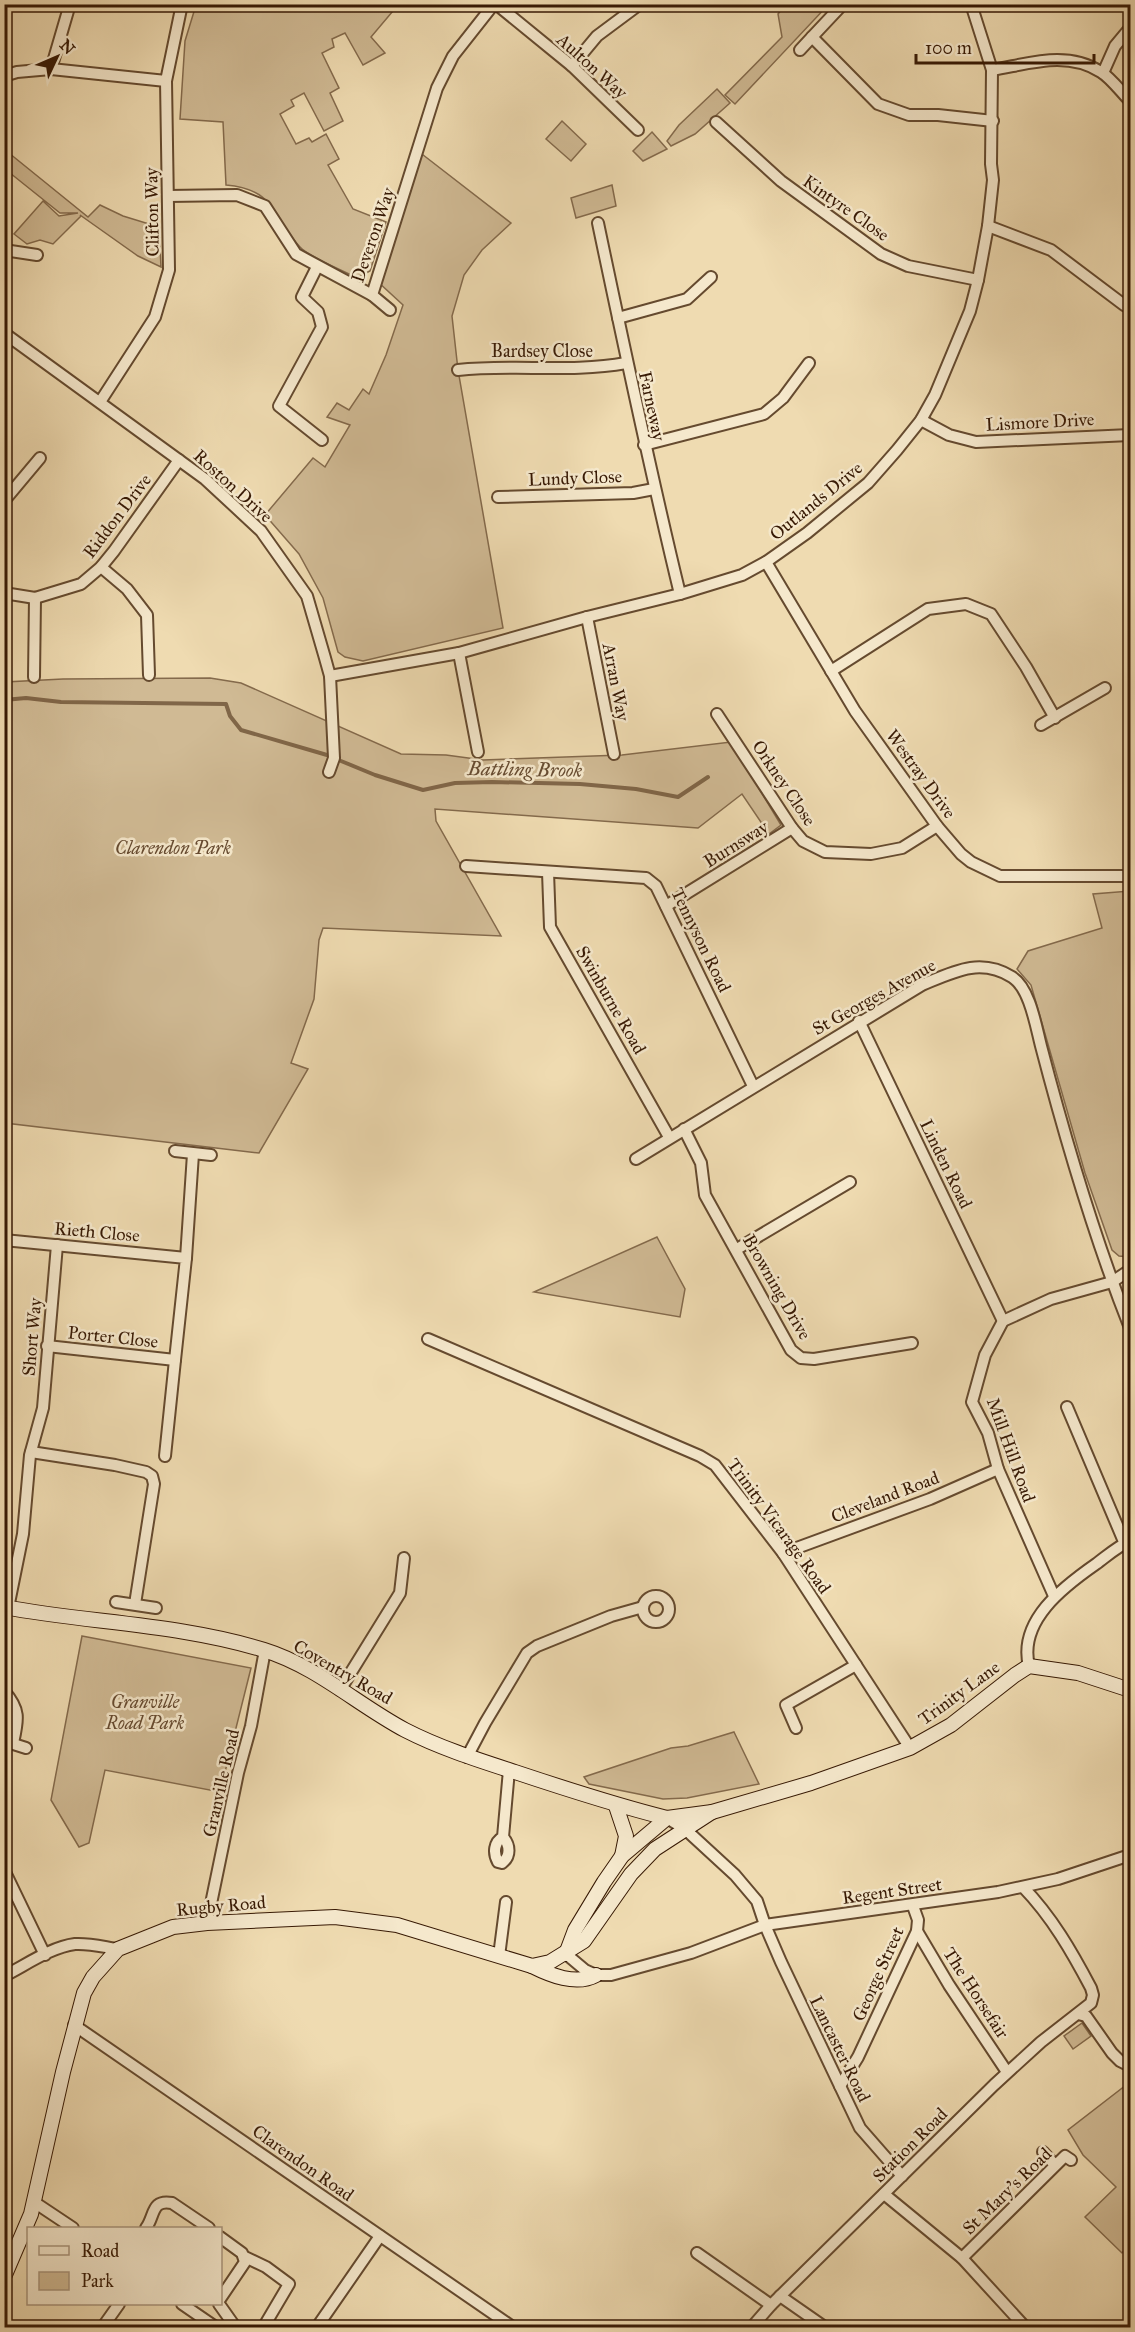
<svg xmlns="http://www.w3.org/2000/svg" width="1135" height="2332" font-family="'IM FELL Great Primer',serif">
<rect width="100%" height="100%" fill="#efdbb1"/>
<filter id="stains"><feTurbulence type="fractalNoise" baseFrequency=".00333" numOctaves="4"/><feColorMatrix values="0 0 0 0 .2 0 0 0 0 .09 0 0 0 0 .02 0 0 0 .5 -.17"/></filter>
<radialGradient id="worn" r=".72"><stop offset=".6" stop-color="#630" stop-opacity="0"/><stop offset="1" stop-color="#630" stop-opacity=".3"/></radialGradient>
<!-- green -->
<g fill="#d0ba94" stroke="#846a4c" stroke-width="1.5">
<path d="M196,5H398L371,37L385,53L363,65L345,33L332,39L334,47L322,53L339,88L330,93L343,121L324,131L304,93L291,100L294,106L280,114L296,144L309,138L312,142L326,134L339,159L328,165L353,209L386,222L370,271L357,278C344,271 309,257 300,247C273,218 276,189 226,185L223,122L180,119L185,41Z"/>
<path d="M785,5H828L735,104L725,95L782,37L778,14Z"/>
<path d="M717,89L730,103L695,134L671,146L667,141L679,125Z"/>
<path d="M562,121L586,144L571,161L546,139Z"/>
<path d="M652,132L667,149L643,161L633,151Z"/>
<path d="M4,149L88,217L100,205L123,216L159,227L161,267L138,256L80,215L81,216L53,244L40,240L27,244L14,234L43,201L59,216L78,213H60L5,169Z"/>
<path d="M418,151L511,223L482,250L464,275L452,316L458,370L503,628L363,661L345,657L338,652L323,598L299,554L265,515L313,458L325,467L350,425L327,417L337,403L349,410L363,389L369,394L386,355L403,305L377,281Z"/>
<path d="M612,185L616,206L576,218L571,198Z"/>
<path d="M210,678L241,683L401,754L446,755L483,760L622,755L731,742L781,825L769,834L742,794L698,828L435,809L436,821L501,936L323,928L319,940L314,999L291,1063L308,1069L259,1153L5,1123V682L63,679Z"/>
<path d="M1130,891V1256L1129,1257L1119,1256L1112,1250L1085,1173L1031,985L1017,969L1028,951L1102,928L1093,894Z"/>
<path d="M657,1237L685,1289L680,1317L534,1292Z"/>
<path d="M82,1636L251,1668L220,1792L105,1770L89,1843L79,1847L51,1800Z"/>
<path d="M734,1732L759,1784L687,1798L663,1799L589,1784L584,1777L671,1748L688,1746Z"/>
<path d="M1082,2023L1091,2036L1073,2049L1064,2036Z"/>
<path d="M1130,2082V2244L1122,2253L1085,2217L1116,2187L1083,2155L1068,2130Z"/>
</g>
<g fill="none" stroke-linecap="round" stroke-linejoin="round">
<!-- stream -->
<g stroke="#806648" stroke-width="4">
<path d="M4,700L26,698L61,702L226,704L230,716L241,730L327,755"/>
<path d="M341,761L375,775L423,790L455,783L492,782L580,784L636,789L678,797L708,777"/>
</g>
<defs>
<g id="street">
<path d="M70,4L51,69L166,81"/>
<path d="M496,4L572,66L638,130"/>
<path d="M843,4L812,37L878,104L909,115H938L993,121"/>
<path d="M800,50L812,37"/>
<path d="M572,66L597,36L640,4"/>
<path d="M992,70C1029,64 1066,50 1101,72C1111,78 1121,92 1130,101"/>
<path d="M1103,73L1115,46L1130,28"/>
<path d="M4,76L17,72L51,69"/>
<path d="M716,122L781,181L881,254L908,266L978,280"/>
<path d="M168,196L237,195L265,206L296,254L372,295L437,88L453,56L494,4"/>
<path d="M598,223C624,347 650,471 680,594"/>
<path d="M988,226L1051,250L1124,305L1130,308"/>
<path d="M4,250L37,255"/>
<path d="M317,267L302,297L318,312L322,327L279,406L322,440"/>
<path d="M372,295L390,310"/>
<path d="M618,318L687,299L711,277"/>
<path d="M4,333L205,479L261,531L307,596L325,658L330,676L334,758L329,772"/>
<path d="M458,370C514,364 571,373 626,363"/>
<path d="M100,402L155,317L169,270L166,81L182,4"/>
<path d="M921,420L949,435L976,442L1130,435"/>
<path d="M644,445L764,414L783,398L809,363"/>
<path d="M498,497L633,493L654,489"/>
<path d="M4,501L40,458"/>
<path d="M766,562L855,711L937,826L961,854L971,862L1000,876H1130"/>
<path d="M101,567L127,589L147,615L149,675"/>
<path d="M4,593L35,598L81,584L101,567L114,551L179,460"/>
<path d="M587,617L614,754"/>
<path d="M459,653L478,752"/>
<path d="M831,671L928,609L966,604L991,614L1026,667L1055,718"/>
<path d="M330,676L459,653L587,617L680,594L742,575L766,562L807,533L868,483L897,450L921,420L935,395L970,311L978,280L988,226L993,180L991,164L992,70L971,4"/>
<path d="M34,677L35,598"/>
<path d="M717,714L792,828L803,841L825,852L871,854L902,848L937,826"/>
<path d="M1041,725L1105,688"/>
<path d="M466,866L646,878L656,886L753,1086"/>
<path d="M548,872L550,927L669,1137"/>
<path d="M666,906L792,828"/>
<path d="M859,1021L1003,1321"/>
<path d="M684,1129L701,1163L705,1195L791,1350L801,1358L814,1359L912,1343"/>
<path d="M175,1151L211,1155"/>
<path d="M636,1159L922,985C953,972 980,957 1012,977C1030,988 1036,1027 1041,1046C1066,1142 1094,1237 1130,1328"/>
<path d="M4,1240L186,1258L175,1360"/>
<path d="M737,1249L850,1182"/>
<path d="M186,1258L193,1154"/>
<path d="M428,1339L700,1456L715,1465L783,1553L910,1748"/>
<path d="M47,1346L175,1360L165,1456"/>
<path d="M1067,1407L1125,1544"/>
<path d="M31,1452L115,1465L146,1472L152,1476L154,1484L135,1604"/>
<path d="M783,1553L930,1499L998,1469"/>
<circle cx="656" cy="1609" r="13"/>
<path d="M1054,1596L998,1469L988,1433L972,1402L985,1355L1003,1321L1051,1299L1112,1282L1130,1270"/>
<path d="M116,1602L156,1608"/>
<path d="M8,1608L23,1534L30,1455L43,1408L57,1245"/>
<path d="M1029,1666C1018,1621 1063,1587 1096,1564C1107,1556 1118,1546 1130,1541"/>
<path d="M340,1690L400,1593L404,1558"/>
<path d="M4,1691C21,1710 18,1720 13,1743"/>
<path d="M796,1728L786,1705L856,1665"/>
<path d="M4,1741L26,1748"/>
<path d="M467,1757L485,1723L527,1653L537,1646L611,1616L643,1607"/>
<path d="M667,1818L685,1829L735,1875L757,1901L765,1925L781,1962L860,2128L902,2176"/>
<path d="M503,1837C510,1845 511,1856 502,1863L498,1862C493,1853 494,1842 503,1837L509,1770"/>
<path d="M4,1870L45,1955"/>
<path d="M207,1923L238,1773L251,1726L265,1650"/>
<path d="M917,1931L949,1985L1007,2072"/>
<path d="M566,1954L585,1970L596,1975H611L691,1953L765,1925L998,1892L1058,1879L1130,1855"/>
<path d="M499,1956L506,1902"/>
<path d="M4,1976C26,1965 51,1947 75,1944C89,1943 104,1947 118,1949"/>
<path d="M1078,2014L1086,2016L1112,2053L1120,2061L1130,2066"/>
<path d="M74,2025L514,2328"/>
<path d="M840,2086L858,2057L917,1931L918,1920L913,1906"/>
<path d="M1043,2152L1055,2165"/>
<path d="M884,2194L962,2258L1026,2328"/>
<path d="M34,2202L73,2228"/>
<path d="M146,2228C155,2216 151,2199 172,2203L209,2228"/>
<path d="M220,2237L242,2253L245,2262L220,2299"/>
<path d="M697,2253L771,2305"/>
<path d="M245,2257L266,2267L289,2284L263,2328"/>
<path d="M962,2258L1065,2156L1071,2160"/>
<path d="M780,2296L826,2328"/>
<path d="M182,2304L217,2328"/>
<path d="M219,2304L236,2328"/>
<path d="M317,2327L380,2236"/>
<path d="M102,2328L119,2304"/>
<path d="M751,2328L771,2305L994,2085L1041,2042L1091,2003L1093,1995L1091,1988C1072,1952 1052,1917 1023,1887"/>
</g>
<g id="secondary">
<path d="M4,1607C90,1623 180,1624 264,1650C316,1666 358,1705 405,1730C440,1748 478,1760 515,1772C566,1789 615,1805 667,1818"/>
<path d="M616,1806L626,1836L622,1856"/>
<path d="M566,1954L575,1930L604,1882L622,1856L667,1818L712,1812L811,1783L910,1748L951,1725L1015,1675L1029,1666L1078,1673L1130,1690"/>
<path d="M532,1966C550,1975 576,1986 596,1975"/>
<path d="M4,2277L31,2214L63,2072L84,1993L93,1977L118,1949L173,1927L207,1923L335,1917L397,1925L532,1966L550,1962L584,1941L631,1874L655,1849L712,1812"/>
</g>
</defs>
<!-- street casing -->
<use href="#street" stroke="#654a2f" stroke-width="14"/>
<!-- secondary casing -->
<use href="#secondary" stroke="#371904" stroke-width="16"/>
<!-- street -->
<use href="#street" stroke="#f5e8cc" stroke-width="10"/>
<!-- secondary -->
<use href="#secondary" stroke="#f5e8cc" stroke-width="14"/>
</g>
<g text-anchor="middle" stroke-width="5" stroke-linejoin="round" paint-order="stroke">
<!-- street labels -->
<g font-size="18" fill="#371904" stroke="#f5e8cc">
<text transform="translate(592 66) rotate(42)" y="6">Aulton Way</text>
<text transform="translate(846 208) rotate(35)" y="6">Kintyre Close</text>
<text transform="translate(152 212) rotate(-91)" y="6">Clifton Way</text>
<text transform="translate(373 235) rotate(-71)" y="6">Deveron Way</text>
<text x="542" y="357">Bardsey Close</text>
<text transform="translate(652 406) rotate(78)" y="6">Farneway</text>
<text transform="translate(1040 422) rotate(-3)" y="6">Lismore Drive</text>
<text transform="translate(575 478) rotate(-2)" y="6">Lundy Close</text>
<text transform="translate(233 486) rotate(42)" y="6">Roston Drive</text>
<text transform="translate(816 501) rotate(-39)" y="6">Outlands Drive</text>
<text transform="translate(117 516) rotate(-53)" y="6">Riddon Drive</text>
<text transform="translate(616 682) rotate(79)" y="6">Arran Way</text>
<text transform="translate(921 774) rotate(54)" y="6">Westray Drive</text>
<text transform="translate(784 783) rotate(56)" y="6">Orkney Close</text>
<text transform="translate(736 844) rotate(-32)" y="6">Burnsway</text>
<text transform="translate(701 940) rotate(64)" y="6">Tennyson Road</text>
<text transform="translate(874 997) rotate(-29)" y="6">St Georges Avenue</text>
<text transform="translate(611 1000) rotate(60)" y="6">Swinburne Road</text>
<text transform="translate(946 1164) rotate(64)" y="6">Linden Road</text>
<text transform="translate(97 1232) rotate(5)" y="6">Rieth Close</text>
<text transform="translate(777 1287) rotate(60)" y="6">Browning Drive</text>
<text transform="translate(32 1337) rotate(-85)" y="6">Short Way</text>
<text transform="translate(113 1337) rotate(6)" y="6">Porter Close</text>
<text transform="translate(1011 1450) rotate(70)" y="6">Mill Hill Road</text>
<text transform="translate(885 1497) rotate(-21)" y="6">Cleveland Road</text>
<text transform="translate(779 1526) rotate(54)" y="6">Trinity Vicarage Road</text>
<text transform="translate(343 1672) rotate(30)" y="6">Coventry Road</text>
<text transform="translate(959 1693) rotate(-36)" y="6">Trinity Lane</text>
<text transform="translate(221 1783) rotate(-77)" y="6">Granville Road</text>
<text transform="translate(892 1891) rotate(-8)" y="6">Regent Street</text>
<text transform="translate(221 1906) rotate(-5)" y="6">Rugby Road</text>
<text transform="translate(878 1974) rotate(-66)" y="6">George Street</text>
<text transform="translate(976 1993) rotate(57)" y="6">The Horsefair</text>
<text transform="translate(840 2049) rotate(64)" y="6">Lancaster Road</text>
<text transform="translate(910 2145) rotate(-45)" y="6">Station Road</text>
<text transform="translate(303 2163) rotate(35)" y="6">Clarendon Road</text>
<text transform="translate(1007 2191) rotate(-44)" y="6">St Mary's Road</text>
</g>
<!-- park labels -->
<g font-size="18" font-style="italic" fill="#65492f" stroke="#f5e8cc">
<text x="173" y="854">Clarendon Park</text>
<text x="145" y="1708">Granville<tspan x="145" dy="21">Road Park</tspan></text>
</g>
<!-- water labels -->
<g font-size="20" font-style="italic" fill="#674c32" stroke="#f5e8cc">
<text transform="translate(525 769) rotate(1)" y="7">Battling Brook</text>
</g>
</g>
<!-- margin -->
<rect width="1135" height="2332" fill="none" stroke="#efdbb1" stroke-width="24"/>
<rect x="6" y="6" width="1123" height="2320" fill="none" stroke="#371904" stroke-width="3"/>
<rect x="12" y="12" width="1111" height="2308" fill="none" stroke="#371904" stroke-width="1.5"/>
<!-- legend -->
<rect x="27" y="2227" width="195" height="78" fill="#f5e8cc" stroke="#a9957c" stroke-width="1.5"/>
<rect x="39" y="2246" width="30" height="9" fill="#f5e8cc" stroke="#a9957c" stroke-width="1.5"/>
<text x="81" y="2257" font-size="18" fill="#371904">Road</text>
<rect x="39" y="2272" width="30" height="18" fill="#d0ba94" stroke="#a9957c" stroke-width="1.5"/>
<text x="81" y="2287" font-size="18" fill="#371904">Park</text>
<!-- north arrow -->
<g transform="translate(57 57) rotate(46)" stroke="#f5e8cc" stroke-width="4.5" paint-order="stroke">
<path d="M0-4.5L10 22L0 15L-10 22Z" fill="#371904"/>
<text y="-9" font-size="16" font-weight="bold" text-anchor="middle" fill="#371904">N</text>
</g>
<!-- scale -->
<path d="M916 54v9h178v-9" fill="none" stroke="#371904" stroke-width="3"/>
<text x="925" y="54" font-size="18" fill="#371904" stroke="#f5e8cc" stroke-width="4.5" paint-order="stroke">100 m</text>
<rect width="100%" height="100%" filter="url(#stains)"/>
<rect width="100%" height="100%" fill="url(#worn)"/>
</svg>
